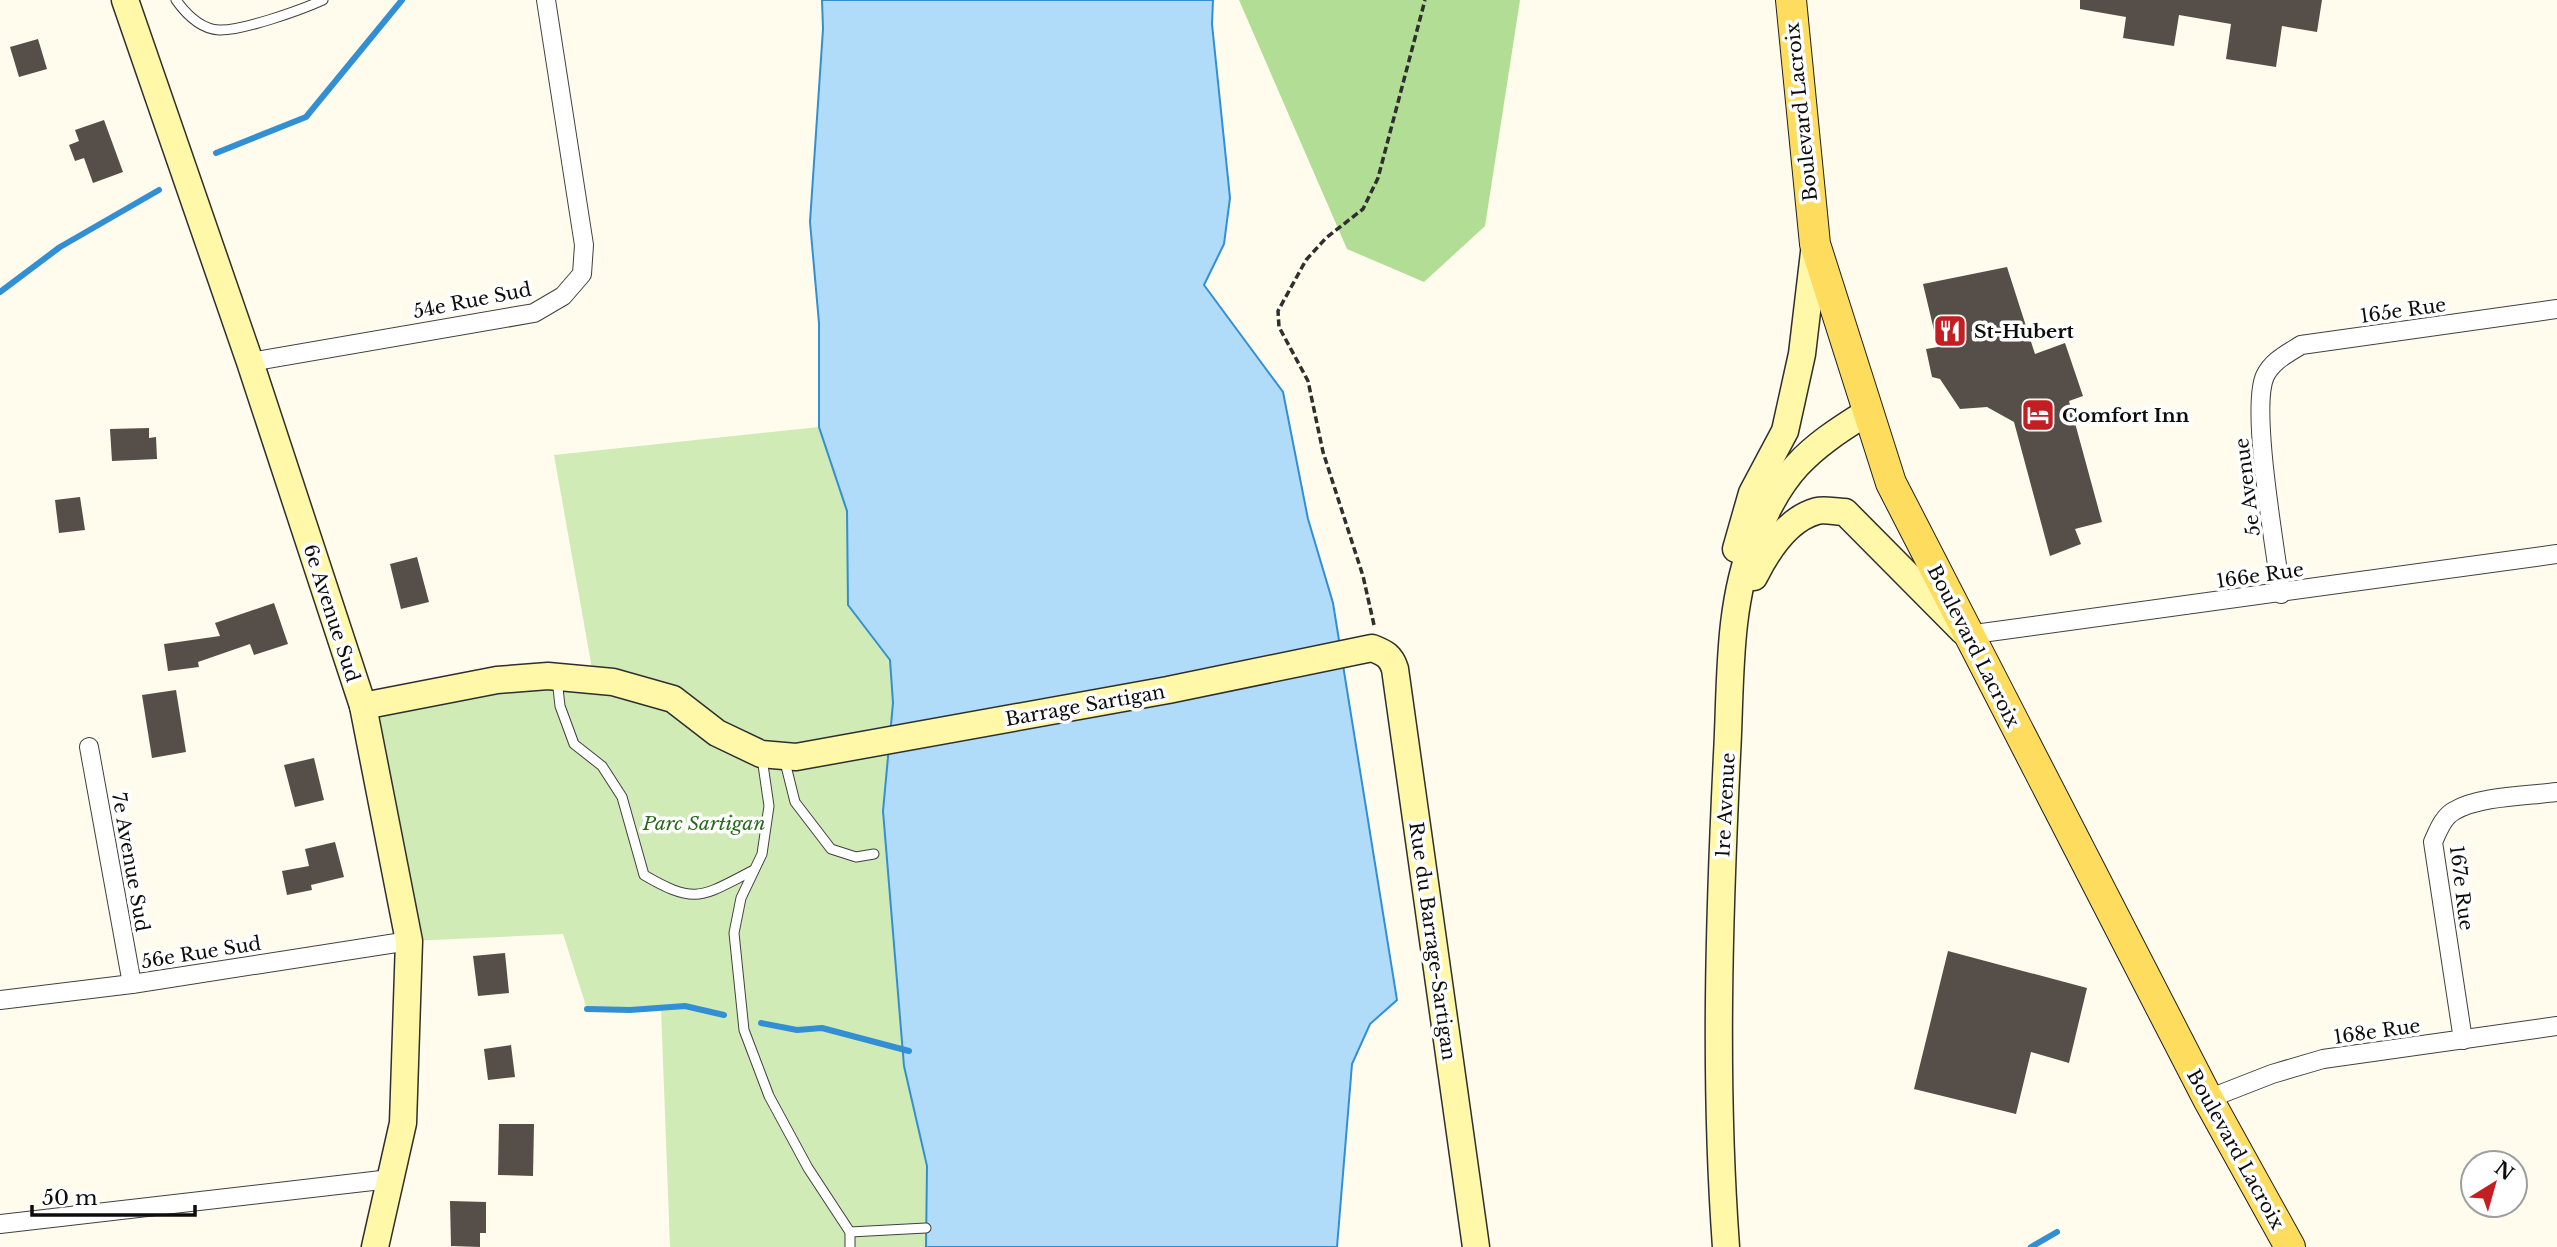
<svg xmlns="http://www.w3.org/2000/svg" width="2557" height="1247" font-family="'Libre Baskerville',serif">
<rect width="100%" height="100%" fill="#fffced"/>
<!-- green -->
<path fill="#d0ebb5" d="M819,427L847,511L848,605L890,660L893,703L883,811L903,1049L927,1166L926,1247H670L661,1008L587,1009L563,934L409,941L363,706L594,680L554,455Z"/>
<!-- forest -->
<path fill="#b2dd94" d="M1239,0H1520L1485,226L1424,282L1347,249Z"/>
<!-- water -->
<path fill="#b0dbf9" stroke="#338fd3" stroke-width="2" d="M822,0H1213L1212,24L1230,198L1224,244L1204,285L1283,392L1308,519L1333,603L1397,1000L1370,1024L1352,1064L1337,1247H926L927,1166L904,1066L883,811L893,703L890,660L848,605L847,511L819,427V323L810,222L823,29Z"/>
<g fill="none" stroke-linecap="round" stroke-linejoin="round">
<!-- stream -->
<g stroke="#338fd3" stroke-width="6">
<path d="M216,153L306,117L402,0"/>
<path d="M0,292L60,247L159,190"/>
<path d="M587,1009L630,1010L685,1006L724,1015"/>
<path d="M761,1023L797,1030L822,1028L909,1051"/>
<path d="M2031,1247L2057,1232"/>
</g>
</g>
<!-- building -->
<g fill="#564f49">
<path d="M2080,0H2322L2317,32L2282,26L2276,67L2226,59L2231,24L2179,15L2174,46L2123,38L2126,17L2080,9Z"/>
<path d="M38,39L47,69L19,77L10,47Z"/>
<path d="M104,120L123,172L93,183L84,158L75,161L69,145L79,141L75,130Z"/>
<path d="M2007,267L2035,354L2065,343L2083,396L2069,401L2102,522L2075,529L2081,544L2050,556L2014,422L1987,407L1960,409L1940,379L1932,377L1926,349L1938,347L1923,284Z"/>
<path d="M149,428V438L156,437L157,459L112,461L110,429Z"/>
<path d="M80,497L85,530L59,533L55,500Z"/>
<path d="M417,557L429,602L401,609L390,564Z"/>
<path d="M274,603L288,644L254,655L250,644L198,662L199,667L168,671L164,644L220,636L215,623Z"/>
<path d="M176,690L186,752L152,758L142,695Z"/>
<path d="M314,758L324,800L295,807L284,765Z"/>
<path d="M335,842L344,877L311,885L312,890L287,895L282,871L309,866L305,849Z"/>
<path d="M1948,951L2087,988L2069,1063L2031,1052L2016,1114L1914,1089Z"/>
<path d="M505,953L509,993L478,996L473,956Z"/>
<path d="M511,1045L515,1077L488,1080L484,1049Z"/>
<path d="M499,1124H534L533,1176L498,1175Z"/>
<path d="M450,1201L486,1202V1233H480V1247L451,1246Z"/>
</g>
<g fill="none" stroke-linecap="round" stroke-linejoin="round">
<defs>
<g id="lane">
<path d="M176,0C186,14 200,29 219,30C242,31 301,10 323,0"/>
<path d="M557,679L560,706L574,744L602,766L622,797L644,875C697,906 702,896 754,870"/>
<path d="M762,758L769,806L762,854L741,898L734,933L744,1030L769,1096L808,1168L850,1232V1247"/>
<path d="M784,758L795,802L831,849L856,857L874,854"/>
<path d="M850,1232L926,1228"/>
</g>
<g id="street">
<path d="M250,362L534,313L563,296L582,274L584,245L546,0"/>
<path d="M2281,594C2276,551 2250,409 2265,376C2272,361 2287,354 2301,345L2557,309"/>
<path d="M1967,635L2557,554"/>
<path d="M89,747L132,984"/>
<path d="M0,1000L132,984L409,941"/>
<path d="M2463,1040L2433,842C2438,831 2443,817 2454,811C2479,796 2528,796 2557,792"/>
<path d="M2208,1099L2272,1074L2323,1059L2557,1026"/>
<path d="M0,1224L390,1179"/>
</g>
<g id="secondary">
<path d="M125,0L250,362L363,706L409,941L403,1123L375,1247"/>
<path d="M1736,549L1752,493L1785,431L1802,354L1815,244"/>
<path d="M1754,577C1767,551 1787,519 1817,511C1825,509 1836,512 1845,512L1963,631"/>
<path d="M363,706L497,680L548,676L613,682L673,699L717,733L761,754L796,757L1168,690L1372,648C1385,653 1391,656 1395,669L1476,1247"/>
<path d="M1726,1247C1714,1083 1719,918 1727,755C1731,684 1727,607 1754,540C1780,473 1806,450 1866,413"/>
</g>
<path id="primary" d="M1791,0L1815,244L1891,483L2208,1099L2290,1247"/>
</defs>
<!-- lane casing -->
<use href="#lane" stroke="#404040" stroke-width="11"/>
<!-- street casing -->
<use href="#street" stroke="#404040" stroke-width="20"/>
<!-- secondary casing -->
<use href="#secondary" stroke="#2f2f2f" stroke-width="29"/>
<!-- primary casing -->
<use href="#primary" stroke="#1e1e1e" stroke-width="32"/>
<!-- path -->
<path stroke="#2f2f2f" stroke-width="3.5" stroke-dasharray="7 3.5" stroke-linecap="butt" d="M1374,625L1363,576L1323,452L1308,381L1279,327L1278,311L1306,260L1326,238L1363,209L1378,178L1425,0"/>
<!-- lane -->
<use href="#lane" stroke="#fff" stroke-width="9"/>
<!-- street -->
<use href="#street" stroke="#fff" stroke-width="18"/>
<!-- secondary -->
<use href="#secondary" stroke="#fff8a8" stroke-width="26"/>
<!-- primary -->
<use href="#primary" stroke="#fedc5e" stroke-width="30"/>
</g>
<!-- icons -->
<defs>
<symbol id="restaurant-square" viewBox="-11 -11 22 22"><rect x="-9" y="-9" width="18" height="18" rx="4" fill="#c31f22" stroke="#fff"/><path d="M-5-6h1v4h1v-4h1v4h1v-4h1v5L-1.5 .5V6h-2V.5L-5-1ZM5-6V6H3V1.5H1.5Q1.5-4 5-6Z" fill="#fff"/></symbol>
<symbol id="hotel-square" viewBox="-11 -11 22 22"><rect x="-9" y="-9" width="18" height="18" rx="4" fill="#c31f22" stroke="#fff"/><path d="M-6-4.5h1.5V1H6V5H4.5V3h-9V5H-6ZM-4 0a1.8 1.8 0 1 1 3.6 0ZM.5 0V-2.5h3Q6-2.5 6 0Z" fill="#fff"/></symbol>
</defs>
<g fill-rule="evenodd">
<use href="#restaurant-square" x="1931" y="312" width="38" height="38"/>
<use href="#hotel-square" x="2019" y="396" width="38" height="38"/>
</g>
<g text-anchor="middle" stroke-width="7" stroke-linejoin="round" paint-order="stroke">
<!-- street labels -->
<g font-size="19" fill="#0d0d0d" stroke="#fff">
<text transform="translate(1801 112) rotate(-96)" y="7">Boulevard Lacroix</text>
<text transform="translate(472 300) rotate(-11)" y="7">54e Rue Sud</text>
<text transform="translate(2403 310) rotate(-8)" y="7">165e Rue</text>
<text transform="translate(2247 487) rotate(-97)" y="7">5e Avenue</text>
<text transform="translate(2260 575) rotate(-8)" y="7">166e Rue</text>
<text transform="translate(332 613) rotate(72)" y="7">6e Avenue Sud</text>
<text transform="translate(1974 646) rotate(63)" y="7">Boulevard Lacroix</text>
<text transform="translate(1085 705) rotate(-10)" y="7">Barrage Sartigan</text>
<text transform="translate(1725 805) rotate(-87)" y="7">1re Avenue</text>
<text transform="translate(131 862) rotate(80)" y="7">7e Avenue Sud</text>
<text transform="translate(2462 888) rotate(83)" y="7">167e Rue</text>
<text transform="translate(1433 941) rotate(82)" y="7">Rue du Barrage-Sartigan</text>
<text transform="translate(201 952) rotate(-9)" y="7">56e Rue Sud</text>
<text transform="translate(2377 1031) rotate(-8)" y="7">168e Rue</text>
<text transform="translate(2236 1149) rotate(61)" y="7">Boulevard Lacroix</text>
</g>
<!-- poi labels -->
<g font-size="19" font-weight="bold" fill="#0d0d0d" stroke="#fff" text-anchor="start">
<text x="1974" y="338">St-Hubert</text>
<text x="2062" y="422">Comfort Inn</text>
</g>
<!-- park labels -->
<g font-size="19" font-style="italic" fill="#28681b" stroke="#fff">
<text x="704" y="830">Parc Sartigan</text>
</g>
</g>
<!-- north arrow -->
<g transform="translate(2494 1184) rotate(37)"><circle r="33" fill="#ffffff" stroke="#9e9e9e" stroke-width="2"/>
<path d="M0-5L12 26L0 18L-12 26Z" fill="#c31f22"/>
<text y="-10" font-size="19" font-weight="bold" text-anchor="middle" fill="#0d0d0d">N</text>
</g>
<!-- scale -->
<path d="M32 1205v10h163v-10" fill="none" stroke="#0d0d0d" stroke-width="3.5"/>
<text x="42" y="1205" font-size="21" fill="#0d0d0d" stroke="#ffffff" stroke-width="5" paint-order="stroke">50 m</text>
</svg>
